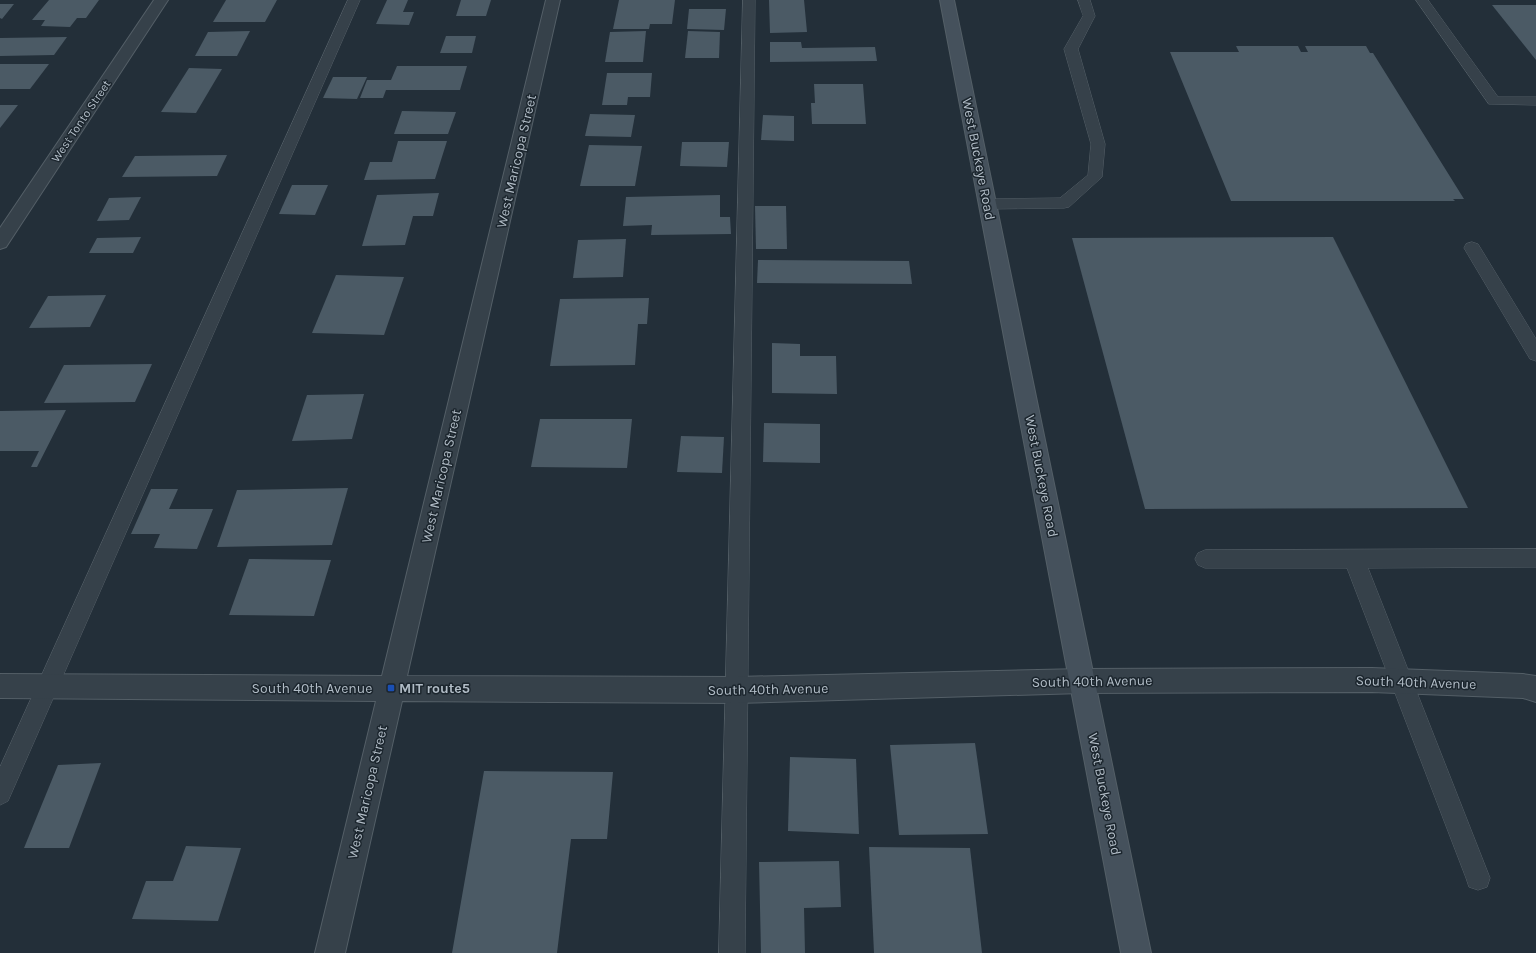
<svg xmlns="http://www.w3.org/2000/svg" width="1536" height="953" font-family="Karla,sans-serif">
<rect width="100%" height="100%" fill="#232f39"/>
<!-- building -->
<g fill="#4b5a65">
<path d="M49,0H99L86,18H77L70,27L41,26L45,20H32Z"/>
<path d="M226,0H277L265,22H213Z"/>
<path d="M387,0H408L403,12H414L409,25L376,24Z"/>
<path d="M461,0H491L486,16H456Z"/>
<path d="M619,0H675L672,24H650L649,29H613Z"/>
<path d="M769,0H804L807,32L770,33Z"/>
<path d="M0,4H14L2,19L0,18Z"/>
<path d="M1492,5H1536V60Z"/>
<path d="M689,9H726L724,30L687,29Z"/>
<path d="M250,31L237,56H195L208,32Z"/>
<path d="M646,31L643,62H605L610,32Z"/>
<path d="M688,31L720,32L719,58H685Z"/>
<path d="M446,36H476L472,53H440Z"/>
<path d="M67,37L54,55L0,56V38Z"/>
<path d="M770,42H801L802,48L875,47L877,61L770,62Z"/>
<path d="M1236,46H1298L1301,52H1308L1305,46H1366L1370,53H1373L1464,199H1453L1455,201H1231L1170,52H1239Z"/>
<path d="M0,64H49L30,89H0Z"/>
<path d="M397,66H467L460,90H386L383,98H360L367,80H391Z"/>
<path d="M189,68L222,69L196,113L161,112Z"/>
<path d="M607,73H652L650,97H628L627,105H602Z"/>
<path d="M333,77H367L357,99L323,98Z"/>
<path d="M814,84H863L866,124H812L811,103H815Z"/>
<path d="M0,105H18L0,128Z"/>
<path d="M402,111L456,112L448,134H394Z"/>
<path d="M590,114L635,115L631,137L585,136Z"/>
<path d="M763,115L794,116V141L761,140Z"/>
<path d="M398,141H447L435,179L364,180L370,162H392Z"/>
<path d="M682,142H729L727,167L680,166Z"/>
<path d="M589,145L642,146L635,186H580Z"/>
<path d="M227,155L217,176L122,177L135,156Z"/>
<path d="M292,185H328L315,215L279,214Z"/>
<path d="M439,193L433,216H413L405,245L362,246L377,195Z"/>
<path d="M720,195V217H730L731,234L651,235L652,225L623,226L626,197Z"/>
<path d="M141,197L129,220L97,221L109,198Z"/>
<path d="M755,206H786L787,249H756Z"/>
<path d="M141,237L133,253H89L97,238Z"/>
<path d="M1333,237L1468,508L1145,509L1072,238Z"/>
<path d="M626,239L623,277L573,278L578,240Z"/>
<path d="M758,260L909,261L912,284L757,283Z"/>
<path d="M336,275L404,277L384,335L312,333Z"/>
<path d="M106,295L90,327L29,328L48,296Z"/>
<path d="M649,298L647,324H638L635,365L550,366L560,299Z"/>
<path d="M772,343L800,344V356H836L837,394L772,393Z"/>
<path d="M152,364L135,402L44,403L64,365Z"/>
<path d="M364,394L352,439L292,441L307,395Z"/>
<path d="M66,410L37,467H31L39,451H0V411Z"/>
<path d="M540,419H632L627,468L531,467Z"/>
<path d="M764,423L820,424V463L763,462Z"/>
<path d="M681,436L724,437L722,473L677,472Z"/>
<path d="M348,488L332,545L217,547L237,490Z"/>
<path d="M151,489H178L169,509H213L197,549L154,548L160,534H131Z"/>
<path d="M249,559L331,560L314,616L229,615Z"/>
<path d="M975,743L988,834L899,835L890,745Z"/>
<path d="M790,757L856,759L859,834L788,831Z"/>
<path d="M101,763L69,848H24L58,765Z"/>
<path d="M484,771L613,772L607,839H571L557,953H452Z"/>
<path d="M186,846L241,848L218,921L132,919L146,881H173Z"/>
<path d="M869,847L970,848L982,953H874Z"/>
<path d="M839,861L841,907L804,908L805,953H761L759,862Z"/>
</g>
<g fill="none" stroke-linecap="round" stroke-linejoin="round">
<defs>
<g id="service">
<path d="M348,0H360L8,801L0,805V767Z"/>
<path d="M743,0H755L745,953H719Z"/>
<path d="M1078,0H1090L1095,16L1078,49L1105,144L1102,177L1069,207L1064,208L988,209L983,208L980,204L983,200L988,199L1060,198L1088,175L1091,144L1064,49L1083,16Z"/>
<path d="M1416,0H1428L1498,97H1536V105L1489,104Z"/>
<path d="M1472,242L1478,244L1536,339V361L1530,359L1464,248L1466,244Z"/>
<path d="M1536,549V567L1368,568L1490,878L1487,887L1478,890L1469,887L1466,878L1347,568H1205L1198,565L1195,559L1198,553L1205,550Z"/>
</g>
<g id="minor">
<path d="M154,0H168L6,247L0,249V228Z"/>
<path d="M546,0H560L407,676L737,677L1082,669L1372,668L1523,674L1536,676V702L1523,698L1372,692L1082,693L737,703L402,701L345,953H315L376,701L0,698V674L382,676Z"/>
</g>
<path id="secondary" d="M940,0H954L1151,953H1121Z"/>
</defs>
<!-- service casing -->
<use href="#service" stroke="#545f67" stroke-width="1"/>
<!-- minor casing -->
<use href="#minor" stroke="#545f67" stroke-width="2"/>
<!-- secondary casing -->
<use href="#secondary" stroke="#545f67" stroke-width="2"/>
<!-- service -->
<use href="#service" fill="#36414a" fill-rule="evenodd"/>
<!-- minor -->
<use href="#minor" fill="#36414a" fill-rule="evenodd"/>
<!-- secondary -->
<use href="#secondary" fill="#45515c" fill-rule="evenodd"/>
</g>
<!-- markers -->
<rect fill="#1a4fb4" stroke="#1c262e" stroke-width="1.5" x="387" y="684" width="8" height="8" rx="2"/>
<g text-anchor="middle" stroke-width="3" stroke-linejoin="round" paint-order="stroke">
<!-- far-street labels -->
<g font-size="12" fill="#b1bcc6" stroke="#1c262e">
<text transform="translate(81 121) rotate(-56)" y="4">West Tonto Street</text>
</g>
<!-- street labels -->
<g font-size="14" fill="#b1bcc6" stroke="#1c262e">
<text transform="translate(979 159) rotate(79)" y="5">West Buckeye Road</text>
<text transform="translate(516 161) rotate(-77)" y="5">West Maricopa Street</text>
<text transform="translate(441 476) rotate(-77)" y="5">West Maricopa Street</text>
<text transform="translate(1042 476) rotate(79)" y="5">West Buckeye Road</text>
<text transform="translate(1092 681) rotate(-1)" y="5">South 40th Avenue</text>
<text transform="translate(1416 682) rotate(2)" y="5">South 40th Avenue</text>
<text x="312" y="693">South 40th Avenue</text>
<text transform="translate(768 689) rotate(-1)" y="5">South 40th Avenue</text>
<text transform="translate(367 792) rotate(-77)" y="5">West Maricopa Street</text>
<text transform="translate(1105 794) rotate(79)" y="5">West Buckeye Road</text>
</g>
<!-- poi labels -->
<g font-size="14" font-weight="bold" fill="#b1bcc6" stroke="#1c262e" text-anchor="start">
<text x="399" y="693">MIT route5</text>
</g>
</g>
</svg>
